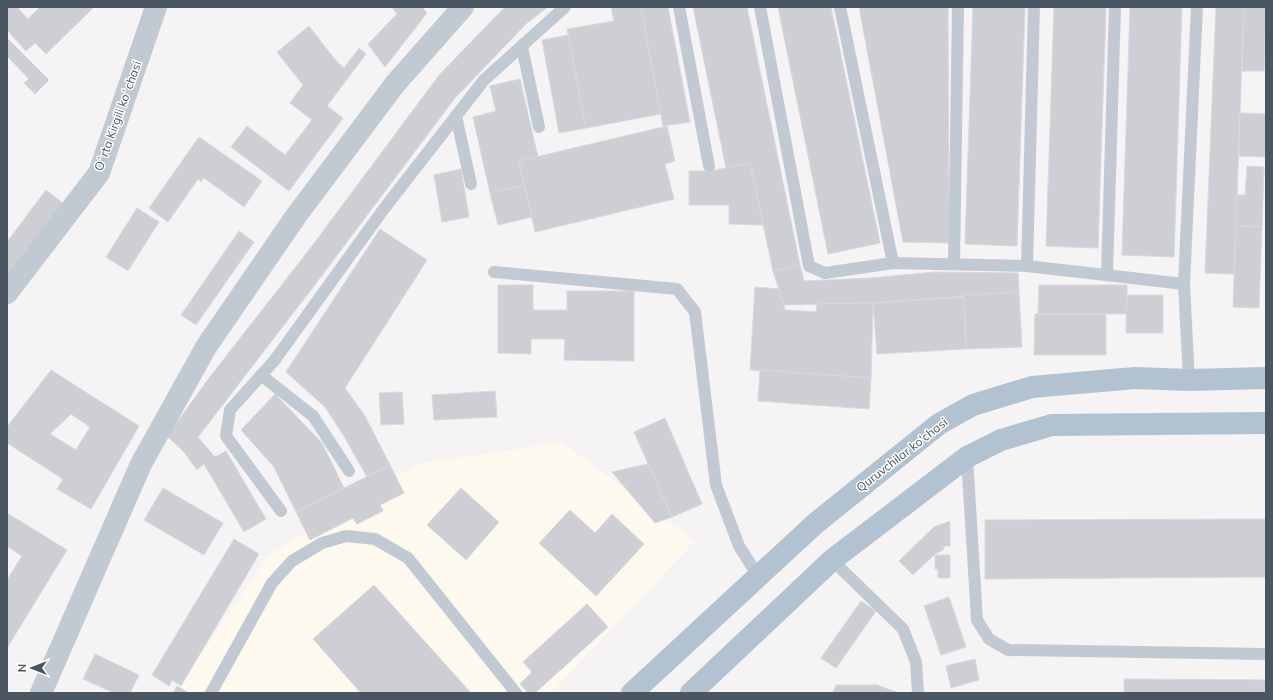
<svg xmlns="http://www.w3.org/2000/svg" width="1273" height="700" font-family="Mulish,sans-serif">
<rect width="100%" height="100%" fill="#f5f3f3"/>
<!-- commercial -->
<path fill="#fdf9ef" d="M562,442L695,541L551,693H174L269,555L417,464Z"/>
<!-- building -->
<g fill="#cdcfd5" stroke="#d7d9de" fill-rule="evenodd">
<path d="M7,7H17L28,19L40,7H94L46,54L35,43L26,51L7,30Z"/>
<path d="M392,7H422L427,13L385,67L368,44L397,14Z"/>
<path d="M505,7H548L527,23L455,98L314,286L198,437L215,457L226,451L266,519L244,532L204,464L197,470L184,452L167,436L209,378L312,246L440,74Z"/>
<path d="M611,7H641L661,114L586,128L567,29L614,21Z"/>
<path d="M641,7H668L690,122L663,126Z"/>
<path d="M693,7H747L800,265L773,271L750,163L726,168Z"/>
<path d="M778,7H831L880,243L828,254Z"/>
<path d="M859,7H948L949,243L903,242Z"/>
<path d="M973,7H1025L1017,246L965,244Z"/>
<path d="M1054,7H1106L1098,248L1046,246Z"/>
<path d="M1130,7H1182L1174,257L1122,255Z"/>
<path d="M1216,7H1244L1234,274L1205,273Z"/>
<path d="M1244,7H1266L1264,71H1242Z"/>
<path d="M309,26L337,62L344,68L359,48L366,54L327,106L343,118L289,191L231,147L247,126L285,155L312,120L290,103L303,85L277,52Z"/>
<path d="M568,35L586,128L559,133L542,40Z"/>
<path d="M7,38L49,80L35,94L24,83L29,79L7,56Z"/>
<path d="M520,79L538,157L519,161L524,185L490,193L473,117L496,111L490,86Z"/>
<path d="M1240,113L1266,114V157L1239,156Z"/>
<path d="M667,126L675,161L665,164L674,199L535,232L519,161Z"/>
<path d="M199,137L262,181L244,207L204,178L201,182L198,179L168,222L149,208Z"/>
<path d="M750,163L763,225L729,224V205H689V171H711Z"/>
<path d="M1247,166L1264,167L1262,227L1236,226L1237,195H1245Z"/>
<path d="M461,169L469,217L442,222L434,175Z"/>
<path d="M524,185L532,217L498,225L490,193Z"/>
<path d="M46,190L65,205L7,284V242Z"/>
<path d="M137,208L159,222L128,271L106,257Z"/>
<path d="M1236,226L1262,227L1259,308L1233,307Z"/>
<path d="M380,229L427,260L345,388L365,416L390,465L367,477L344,436L325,407L286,372Z"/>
<path d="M239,231L254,242L196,325L181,315Z"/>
<path d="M800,265L804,281L870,278L936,272L1018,273L1019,292L873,303L784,305L773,271Z"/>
<path d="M498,285H533V310H567V291H634V361L564,360L565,339H531V354L498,353Z"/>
<path d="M1039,285H1127V314H1038Z"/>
<path d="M755,287L779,289L785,310L816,312L817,304L873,303L871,378L750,370Z"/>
<path d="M1019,292L1022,347L966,349L964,295Z"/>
<path d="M1127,295H1163V333H1126Z"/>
<path d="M964,297L966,349L877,354L873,303Z"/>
<path d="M1035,314H1106V355H1034Z"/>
<path d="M51,370L139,426L91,509L57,489L63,479L7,443V427ZM71,414L90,427L76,450L50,434Z"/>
<path d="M760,370L871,378L869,409L758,401Z"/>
<path d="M495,391L497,417L434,420L432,395Z"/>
<path d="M402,392L404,424L381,425L379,393Z"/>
<path d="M275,394L322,443L344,488L296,512L274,467L241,430Z"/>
<path d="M665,418L702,504L672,517L634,432Z"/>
<path d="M648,464L672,517L655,523L612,472Z"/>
<path d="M390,465L404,493L380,505L383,511L357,524L353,518L310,540L296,512Z"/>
<path d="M163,488L223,523L204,555L144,520Z"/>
<path d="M461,488L499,522L466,560L427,525Z"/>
<path d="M570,510L595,533L612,514L644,544L596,596L539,543Z"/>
<path d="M7,513L67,550L7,648V580L22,556L7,546Z"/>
<path d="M1266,519V577L985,579V520Z"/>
<path d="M950,521V546H944L943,550L935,554L913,575L899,561L934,527Z"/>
<path d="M234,539L259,554L181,686L172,680L169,686L152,675Z"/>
<path d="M935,555H950V578H938V569H935Z"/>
<path d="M374,585L471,693H361L313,639Z"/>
<path d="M949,597L966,647L941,655L924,606Z"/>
<path d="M861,601L876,611L836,668L821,658Z"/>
<path d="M587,604L608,627L535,693H528L520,684L532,672L523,662Z"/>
<path d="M95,654L139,675L130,693H114L83,679Z"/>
<path d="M975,659L979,680L951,688L946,666Z"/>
<path d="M1124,679L1266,680V693H1124Z"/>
<path d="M836,685H877L899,693H833Z"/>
<path d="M177,686L189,693H173Z"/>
</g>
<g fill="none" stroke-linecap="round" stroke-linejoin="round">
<!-- lane -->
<g stroke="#c1cad2" stroke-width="12">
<path d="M679,7L709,166"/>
<path d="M760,7L809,266L825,273L893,263L1027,266L1184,284"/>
<path d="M840,7L893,263"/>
<path d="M522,47L539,127"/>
<path d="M456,116L471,184"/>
<path d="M954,264L958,7"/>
<path d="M1027,266L1034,7"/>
<path d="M494,272L677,289L695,312L716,485L739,546L758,576"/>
<path d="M1107,275L1115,7"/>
<path d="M261,375L313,416L349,471"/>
<path d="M1189,380L1184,284L1197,7"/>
<path d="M967,457L977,620L989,639L1008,650L1266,654"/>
<path d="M281,511L226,436L230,410L274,361L383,210L484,80L565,7"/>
<path d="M832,560L903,629L916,662L918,693"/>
<path d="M211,693L272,583L292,561L322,543L346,536L375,539L408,558L516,693"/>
</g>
<!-- street -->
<g stroke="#c1cad2" stroke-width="22">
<path d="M7,293L99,173L156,7"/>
<path d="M41,693L141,464L206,347L296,216L395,84L463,7"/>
</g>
<!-- primary -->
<g stroke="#b3c2d1" stroke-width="22">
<path d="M632,693L816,523L939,424L973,405L1032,387L1135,378L1189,380L1266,378"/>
<path d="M691,693L832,560L967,457L1001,440L1052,425L1266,423"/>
</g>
</g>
<g text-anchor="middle" stroke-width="3" stroke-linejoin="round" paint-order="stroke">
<!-- street labels -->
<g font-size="12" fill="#4a5661" stroke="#fff">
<text transform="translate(118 116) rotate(-70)" y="4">Oʻrta Kirgili koʻchasi</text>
<text transform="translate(902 455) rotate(-38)" y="4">Quruvchilar ko'chasi</text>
</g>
</g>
<!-- border -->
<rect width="1273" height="700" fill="none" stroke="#4a5661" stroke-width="16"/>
<!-- north arrow -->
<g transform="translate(32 668) rotate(270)" stroke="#ffffff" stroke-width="3" paint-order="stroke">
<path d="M0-3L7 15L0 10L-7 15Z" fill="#4a5661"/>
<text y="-6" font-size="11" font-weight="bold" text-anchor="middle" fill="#4a5661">N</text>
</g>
</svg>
